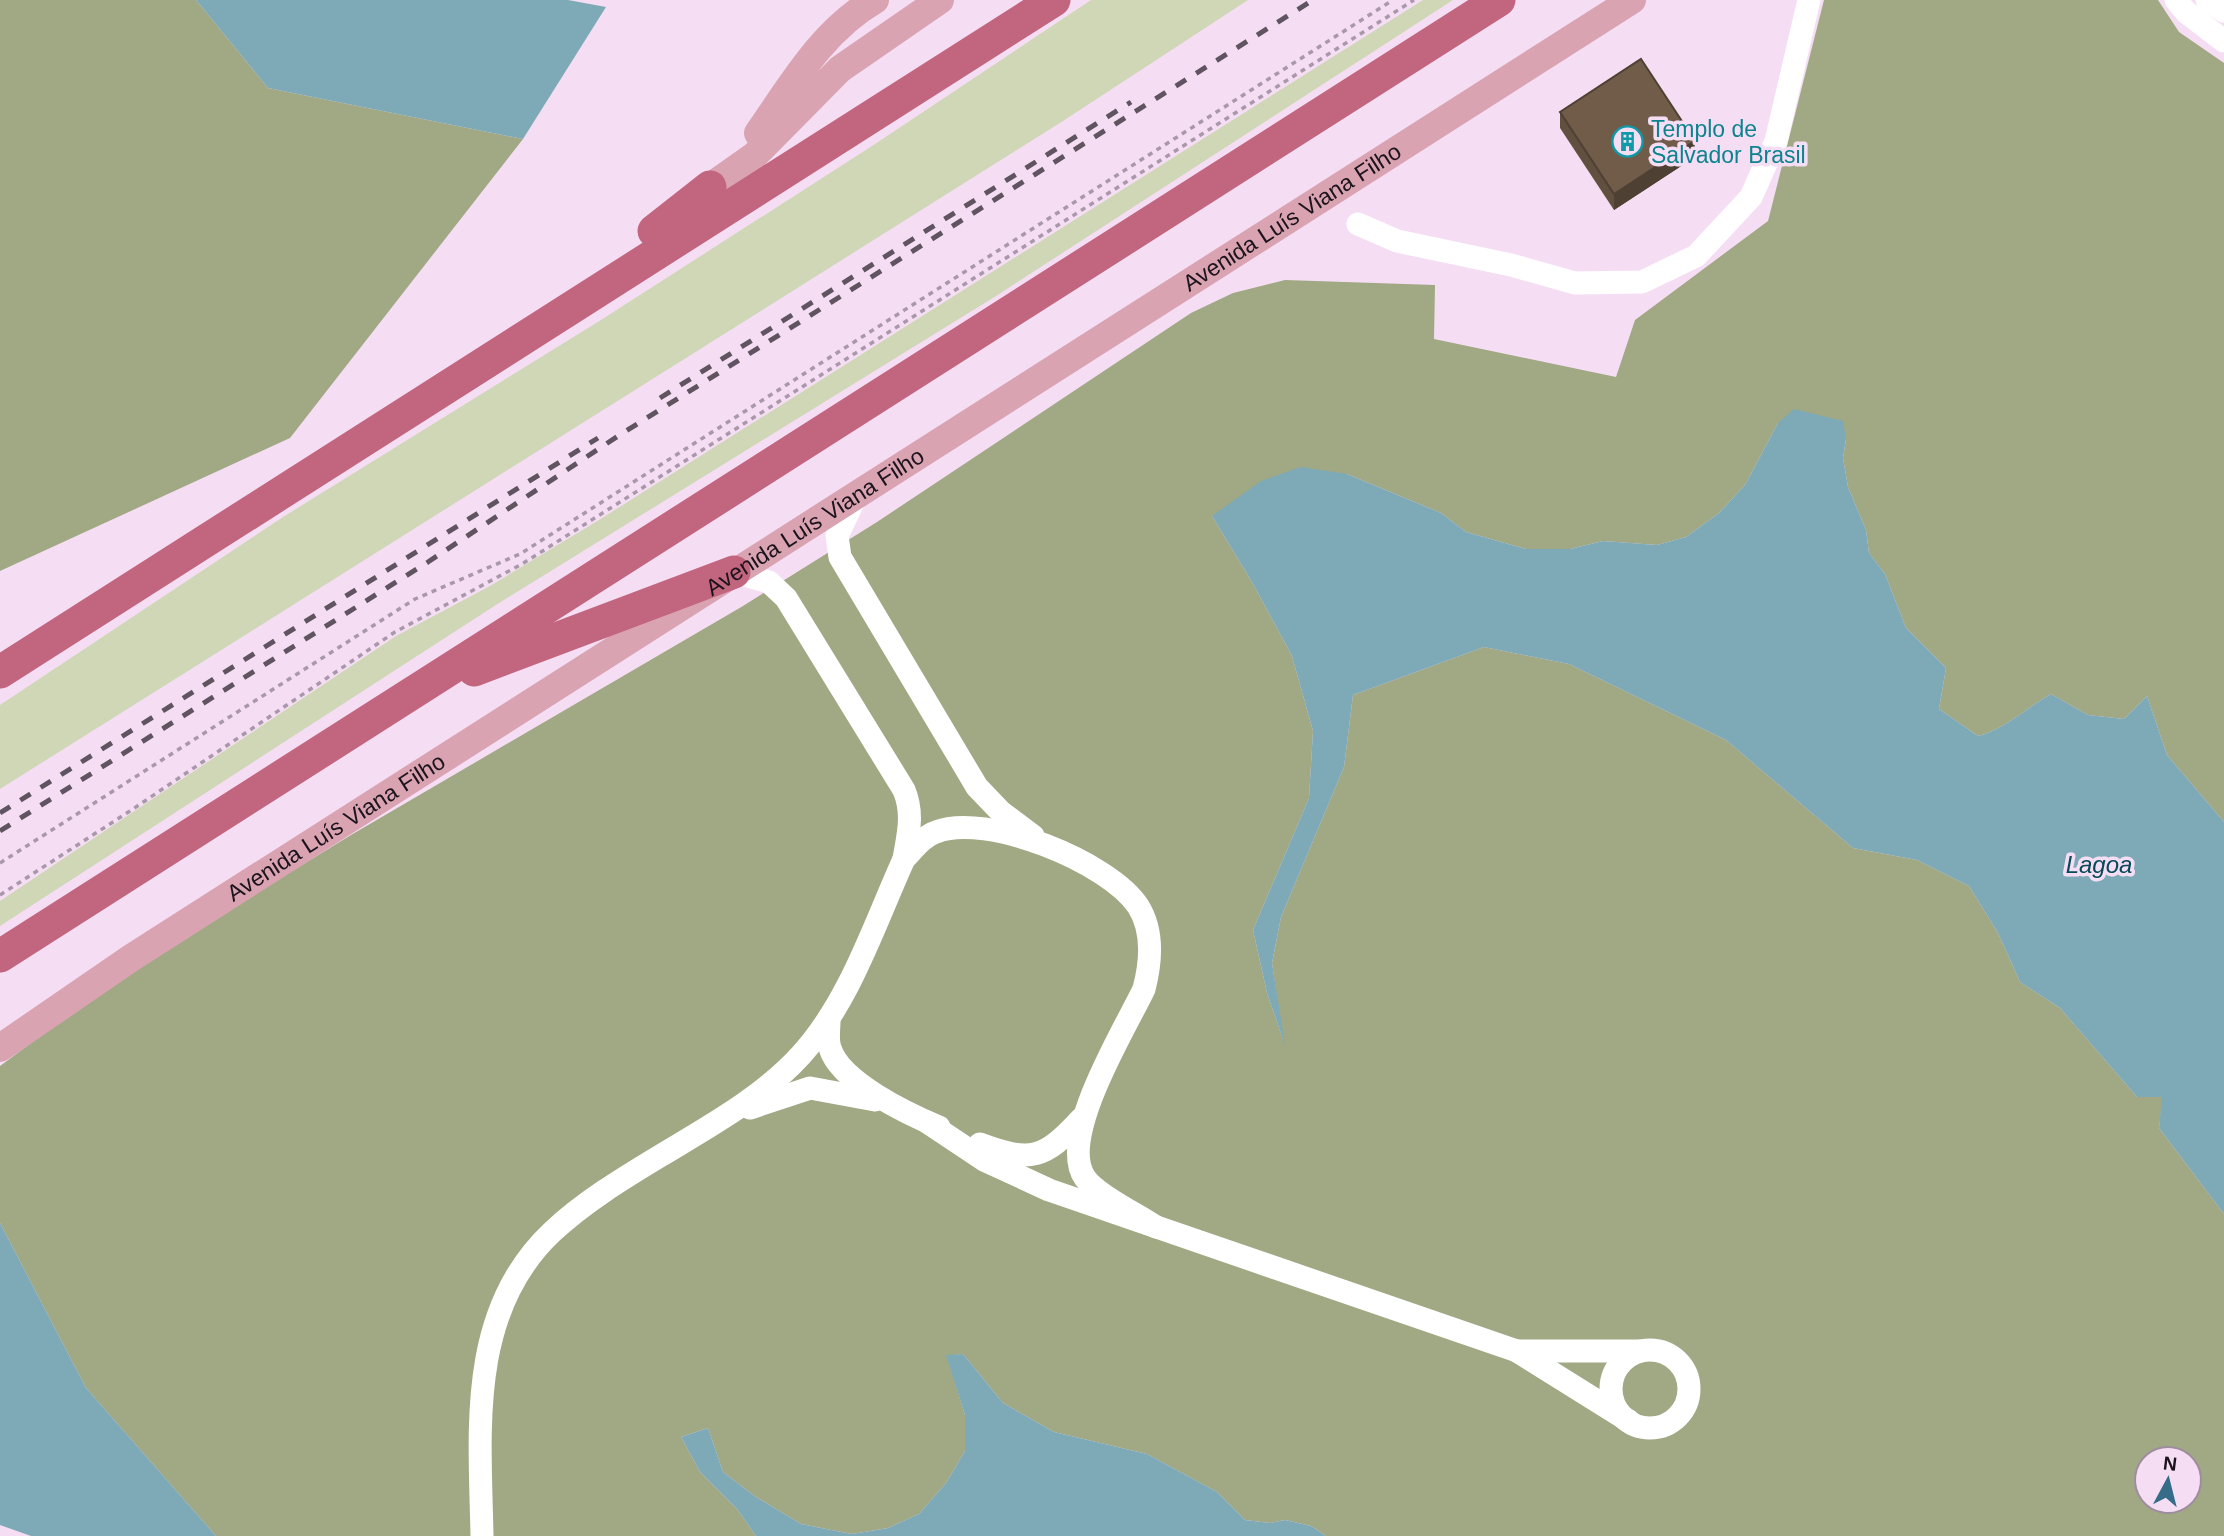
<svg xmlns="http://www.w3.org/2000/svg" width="2224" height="1536" font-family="Arial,sans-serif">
<rect width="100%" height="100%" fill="#f5def4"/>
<!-- green -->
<g fill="#cfd7b6">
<path d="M1091,0H1248L1063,121L0,789V705L283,517L601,320L872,146Z"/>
<path d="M1423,0H1453L996,296L499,603L0,926V901L396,636L490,586L599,520Z"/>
</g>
<!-- forest -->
<g fill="#a0a884" fill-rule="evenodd">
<path d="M0,0H196L268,88L523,139L290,438L0,571Z"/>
<path d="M1824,0H2158L2179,32L2224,63V822L2167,755L2147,696L2124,719L2088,715L2051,694C2028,707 2002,731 1978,736L1939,709L1946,668L1906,628L1885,574L1869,553L1866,530L1848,487L1843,458L1846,439L1778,423L1745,485L1719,513L1686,537L1657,545L1603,541L1570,549H1526L1466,532L1441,513L1347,474L1212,516L1252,582L1292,656L1313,731L1309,798L1253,930L1267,993L1283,1039L1272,963L1281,917L1344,767L1353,695L1484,647L1569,664L1726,740L1853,848L1917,860L1969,886L1998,933L2020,982L2060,1008L2137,1097H2163L2159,1128L2224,1214V1536H1326L1311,1526L1285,1520L1270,1523L1245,1520L1217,1492L1147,1454L1054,1432L1003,1403L963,1354L947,1356L965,1415V1451L946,1483L919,1514L888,1528L852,1534L801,1524L756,1497L723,1472L708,1428L681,1437L700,1472L737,1509L756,1536H216L86,1388L0,1223V1066L123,975L351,835L743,606L877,522L1191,313L1233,293L1285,280L1435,285L1434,339L1616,377L1635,320L1768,221ZM2147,1459H2189V1501H2147Z"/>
</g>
<!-- water -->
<g fill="#7daab6">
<path d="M196,0H568L606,7L523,139L268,88Z"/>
<path d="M1794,409L1843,421L1846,439L1843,458L1848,487L1866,530L1869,553L1885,574L1906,628L1946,668L1939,709L1978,736C2002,731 2028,707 2051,694L2088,715L2124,719L2147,696L2167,755L2224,822V1214L2159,1128L2162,1097H2137L2060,1008L2020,982L1998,933L1969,886L1917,860L1853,848L1726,740L1569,664L1484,647L1353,695L1344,767L1281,917L1272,963L1285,1045L1267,993L1253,930L1309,798L1313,731L1292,656L1252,582L1212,516L1261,481L1301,467L1347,474L1441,513L1466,532L1526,549H1570L1603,541L1657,545L1686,537L1719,513L1745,485L1778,423Z"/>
<path d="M0,1223L86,1388L216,1536H31L0,1525Z"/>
<path d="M963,1354L1003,1403L1054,1432L1147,1454L1217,1492L1245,1520L1270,1523L1285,1520L1311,1526L1326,1536H756L737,1509L700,1472L681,1437L708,1428L723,1472L756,1497L801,1524L852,1534L888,1528L919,1514L946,1483L965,1451V1415L946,1355Z"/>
</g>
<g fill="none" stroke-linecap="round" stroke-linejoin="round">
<!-- path -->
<g stroke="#a998a9" stroke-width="3.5" stroke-dasharray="5 5" stroke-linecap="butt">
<path d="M0,863L415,599L520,554L1393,0"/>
<path d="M0,895L130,811L395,632L522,564L1414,0"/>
</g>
<!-- minor -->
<g stroke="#fff" stroke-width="23">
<path d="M2176,0L2186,12L2224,41"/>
<path d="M2207,0L2224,11"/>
<path d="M1358,224L1397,241L1511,265L1575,283L1642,282L1696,256L1751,197L1776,141L1809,0"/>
<path d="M857,494L837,536L840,557L977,787L1001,812L1033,836"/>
<path d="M734,572L769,582L786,598L904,790C914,814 908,835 904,859"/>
<path d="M829,1021C829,1030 827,1040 830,1048C840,1082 908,1114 939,1127"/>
<path d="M750,1108L810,1088L875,1100"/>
<path d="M927,1122L984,1160L1049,1190L1517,1351L1629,1421"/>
<path d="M980,1144C1031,1163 1044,1159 1081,1119"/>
<circle cx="1650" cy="1389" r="39"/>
<path d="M1517,1351H1640"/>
<path d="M482,1536C480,1431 467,1312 552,1232C584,1202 622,1179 660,1156C708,1127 763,1097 801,1055C850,1001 874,925 904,859C914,849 922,837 936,832C986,812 1109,862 1138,906C1154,931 1151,962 1144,989C1125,1029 1057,1138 1085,1178C1097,1195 1137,1214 1156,1227"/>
</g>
<!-- major -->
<g stroke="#daa3b2" stroke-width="28">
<path d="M758,133C793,83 822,31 875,0"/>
<path d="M710,187L754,156L840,69L940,0"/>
<path id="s1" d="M0,1048L131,958L1632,0"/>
</g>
<!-- highway -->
<g stroke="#c2657e" stroke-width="33">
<path d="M654,231L710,187"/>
<path d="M474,670L734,572"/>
<path d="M0,672L1054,0"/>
<path d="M0,956L1499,0"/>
</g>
<!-- rail -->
<g stroke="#605460" stroke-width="5" stroke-dasharray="12 12" stroke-linecap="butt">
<path d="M660,398L1131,102"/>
<path d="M0,813L598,438"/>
<path d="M0,831L428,562L618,436L1313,0"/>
</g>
</g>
<!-- wall -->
<path fill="#614f40" d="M1560,112L1695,157L1614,210L1560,128Z"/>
<!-- shaded-wall -->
<path fill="#4f4034" d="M1695,141V157L1614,210V194Z"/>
<!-- building -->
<path fill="#715c4a" stroke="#4f4034" stroke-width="2" d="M1641,59L1695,141L1614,194L1560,112Z"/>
<!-- icons -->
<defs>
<symbol id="building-ring" viewBox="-11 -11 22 22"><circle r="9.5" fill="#f5def4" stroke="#0f9aa8" stroke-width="1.5"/><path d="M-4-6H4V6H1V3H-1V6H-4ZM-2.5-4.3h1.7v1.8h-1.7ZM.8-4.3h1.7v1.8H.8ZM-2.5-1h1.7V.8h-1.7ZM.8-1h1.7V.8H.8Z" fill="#0f9aa8"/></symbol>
</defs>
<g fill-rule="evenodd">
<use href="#building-ring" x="1610" y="124" width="35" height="35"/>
</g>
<g text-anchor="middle" stroke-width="7" stroke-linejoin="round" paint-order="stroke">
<!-- culture labels -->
<g font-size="23" fill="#0d838f" stroke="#f5def4" text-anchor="start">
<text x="1651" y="137">Templo de<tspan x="1651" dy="26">Salvador Brasil</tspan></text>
</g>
<!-- street labels -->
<g font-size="23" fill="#1c141c" stroke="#f5def4">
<text dy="8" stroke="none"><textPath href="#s1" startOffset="1536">Avenida Luís Viana Filho</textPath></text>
<text dy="8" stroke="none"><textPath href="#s1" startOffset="970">Avenida Luís Viana Filho</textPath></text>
<text dy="8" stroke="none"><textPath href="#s1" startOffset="402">Avenida Luís Viana Filho</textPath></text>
</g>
<!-- water labels -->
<g font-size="24" font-style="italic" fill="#054a57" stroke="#f5def4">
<text x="2099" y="873">Lagoa</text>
</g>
</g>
<!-- north arrow -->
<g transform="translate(2168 1480) rotate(7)"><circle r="33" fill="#f5def4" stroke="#9e8d9e" stroke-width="2"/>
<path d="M0-5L12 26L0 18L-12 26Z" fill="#356c87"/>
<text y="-10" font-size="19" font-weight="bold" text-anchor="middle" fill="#1c141c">N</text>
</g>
</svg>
